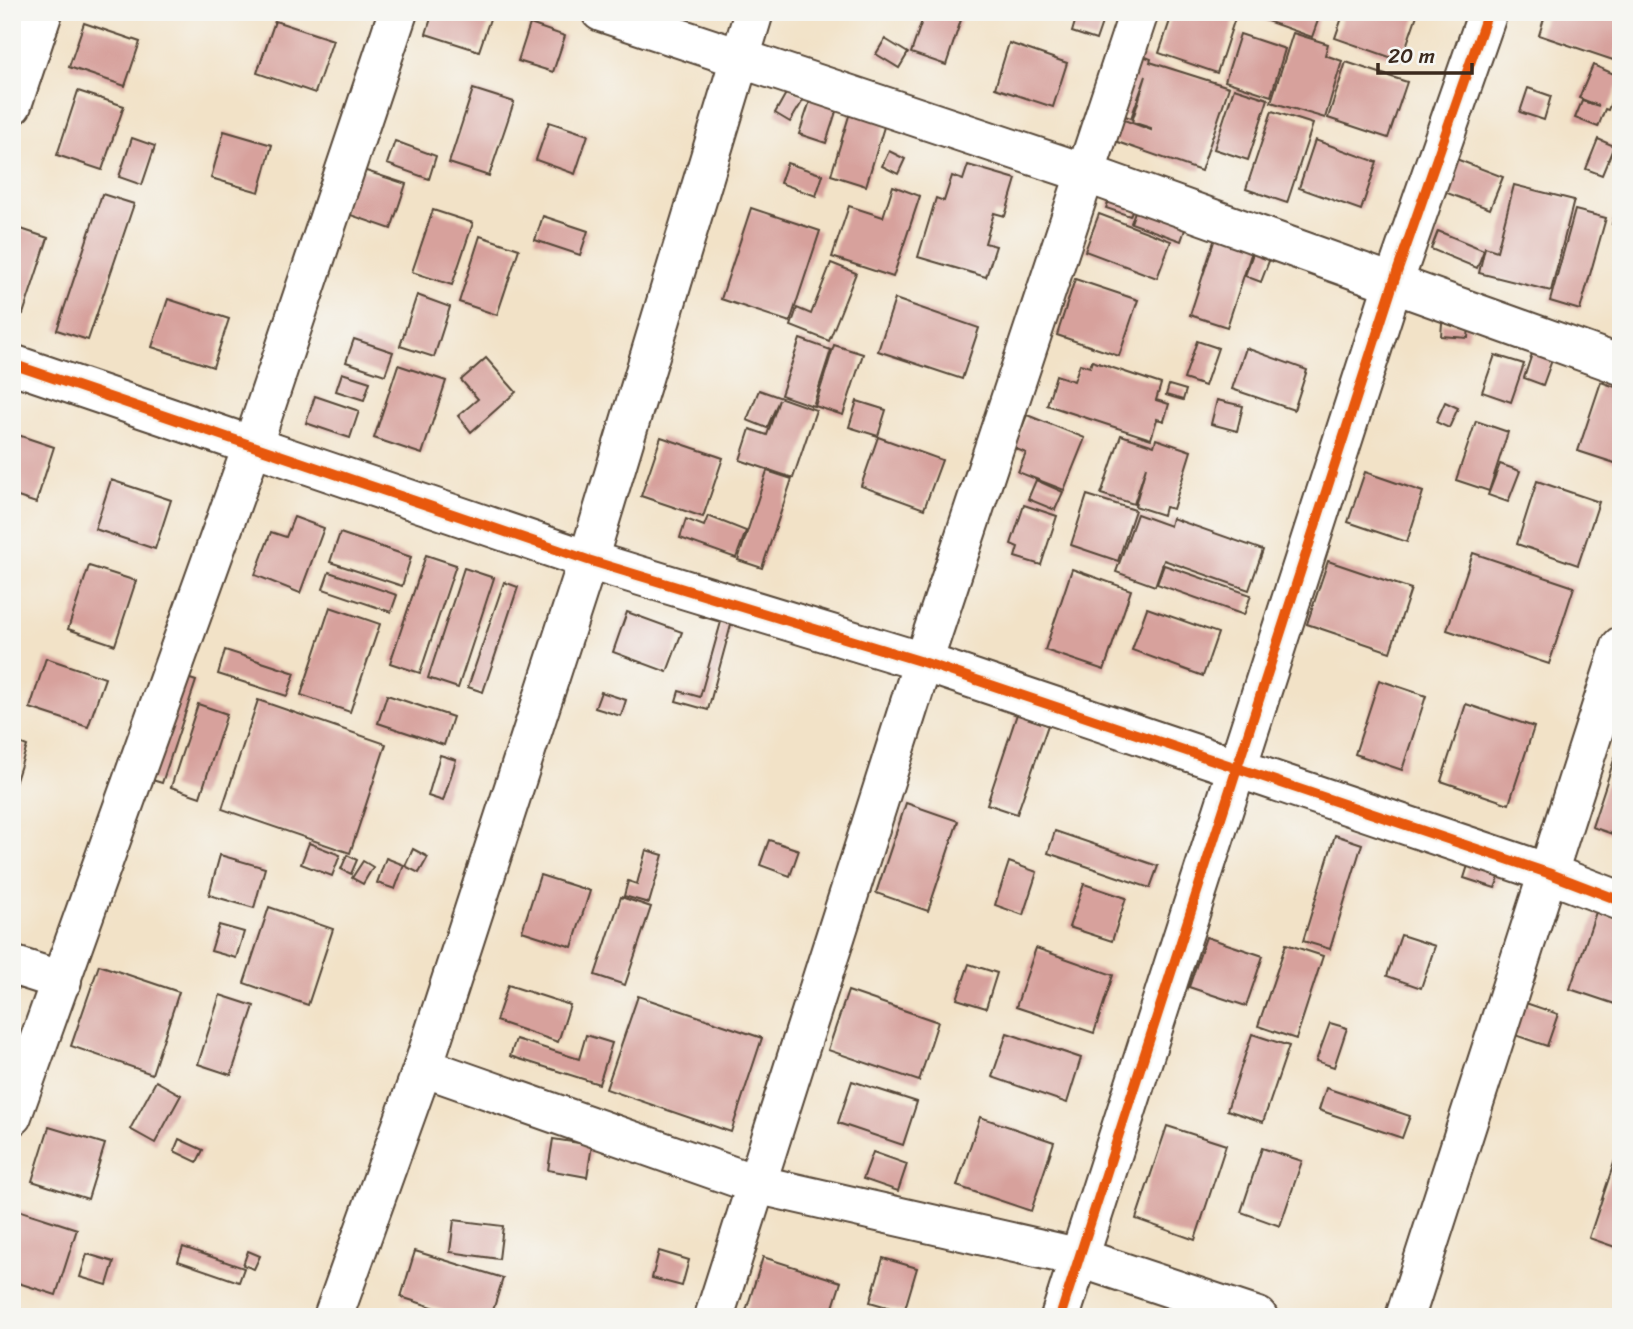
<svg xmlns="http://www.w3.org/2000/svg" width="1633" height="1329" font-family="Sriracha,sans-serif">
<rect width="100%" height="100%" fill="#f6f6f2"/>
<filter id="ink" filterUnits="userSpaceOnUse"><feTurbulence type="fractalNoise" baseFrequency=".0143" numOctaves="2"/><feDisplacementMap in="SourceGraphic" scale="14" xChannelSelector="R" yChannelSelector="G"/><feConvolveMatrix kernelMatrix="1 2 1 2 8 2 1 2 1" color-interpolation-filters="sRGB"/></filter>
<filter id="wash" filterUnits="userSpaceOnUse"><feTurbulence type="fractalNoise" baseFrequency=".00686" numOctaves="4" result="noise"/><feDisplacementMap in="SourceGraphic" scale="28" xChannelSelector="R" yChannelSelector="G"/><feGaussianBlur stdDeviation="1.57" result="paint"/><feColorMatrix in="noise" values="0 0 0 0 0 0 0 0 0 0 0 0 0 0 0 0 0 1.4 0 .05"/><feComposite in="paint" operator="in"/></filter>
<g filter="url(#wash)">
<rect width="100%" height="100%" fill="#f2e2c7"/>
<g id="blocks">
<!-- building -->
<g fill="#d7a19c">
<path d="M433,12L492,13L479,51L426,34Z"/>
<path d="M925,12H936L961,20L946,65L911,53Z"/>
<path d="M1078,12L1105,14L1096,40L1072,32Z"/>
<path d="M1173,12H1237L1217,73L1159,53Z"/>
<path d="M1267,12H1321L1312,37L1264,20Z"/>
<path d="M1344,12H1418L1401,61L1335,38Z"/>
<path d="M1546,12H1621V36L1613,60L1539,35Z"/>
<path d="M275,21L333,40L315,93L257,73Z"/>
<path d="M84,23L140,42L125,86L69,67Z"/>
<path d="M530,24L565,36L553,72L518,61Z"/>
<path d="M1293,33L1328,44L1325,55L1342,61L1325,118L1271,102Z"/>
<path d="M1240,34L1285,49L1271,96L1225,81Z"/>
<path d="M885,39L908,53L899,68L876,54Z"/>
<path d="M1009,43L1067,63L1053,107L995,88Z"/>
<path d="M1133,52L1151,59L1150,62L1229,87L1201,171L1103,137L1111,115L1151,130V128L1132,122L1146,76L1131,118L1113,112Z"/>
<path d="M1346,62L1407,82L1388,138L1328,118Z"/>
<path d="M1593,65L1621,77L1608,110L1605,109L1598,127L1575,118L1582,101L1599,106L1579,98Z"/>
<path d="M789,88L805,97L790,122L775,113Z"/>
<path d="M1234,88L1268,99L1248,160L1214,149Z"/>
<path d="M1528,88L1551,96L1544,120L1520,112Z"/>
<path d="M473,89L514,102L489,176L449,163Z"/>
<path d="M78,91L124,106L102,170L57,155Z"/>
<path d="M811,98L840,99L826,143L799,134Z"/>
<path d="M852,106L887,117L866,186L831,175Z"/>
<path d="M1272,111L1313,124L1287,203L1246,189Z"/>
<path d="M549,122L588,135L575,174L536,160Z"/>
<path d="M224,131L272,145L259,192L211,178Z"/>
<path d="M132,138L155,146L142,185L119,177Z"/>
<path d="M1598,139L1614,146L1602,175L1586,169Z"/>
<path d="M1315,140L1377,162L1361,210L1299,188Z"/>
<path d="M395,141L436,156L429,179L387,164Z"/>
<path d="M889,151L905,159L898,174L882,166Z"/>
<path d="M1451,157L1503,177L1490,209L1439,190Z"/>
<path d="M787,163L823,175L816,196L780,183Z"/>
<path d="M968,165L1016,179L1005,216L994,213L985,243L996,246L986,277L918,257L936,198L944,201L952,176L963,180Z"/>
<path d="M357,168L406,184L391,229L342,212Z"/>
<path d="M1514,185L1574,200L1551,291L1479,273L1485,247L1497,251Z"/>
<path d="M893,186L920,196L893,277L832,257L849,206L883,217Z"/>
<path d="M1114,188L1137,197L1130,216L1106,208Z"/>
<path d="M102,194L134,204L88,340L57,330Z"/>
<path d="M1140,197L1190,215L1181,241L1131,223Z"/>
<path d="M1620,199H1621V227L1612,224Z"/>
<path d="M751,208L820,231L790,322L721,299Z"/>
<path d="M433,210L473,223L452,285L412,272Z"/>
<path d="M1575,210L1606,218L1580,310L1550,301Z"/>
<path d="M1099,214L1171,241L1157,278L1085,251Z"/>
<path d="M543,216L588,231L580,255L535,240Z"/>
<path d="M12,226L48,238L23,314L12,310Z"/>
<path d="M1219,226L1256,239L1227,327L1190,315Z"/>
<path d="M1438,231L1484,250L1477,268L1431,249Z"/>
<path d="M480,236L519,249L497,315L459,302Z"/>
<path d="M1258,239L1275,245L1261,282L1245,276Z"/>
<path d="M831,263L856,273L829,341L791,326L797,308L811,314Z"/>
<path d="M1075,279L1138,300L1119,356L1057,335Z"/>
<path d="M417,295L450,307L434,357L400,346Z"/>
<path d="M168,299L229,319L213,367L152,347Z"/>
<path d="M895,299L979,328L962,379L878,351Z"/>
<path d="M1442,323L1469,326L1468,338L1441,336Z"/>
<path d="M354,339L393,352L385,375L346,362Z"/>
<path d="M800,339L831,350L813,406L781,395Z"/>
<path d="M1537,339L1557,346L1543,385L1524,378Z"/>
<path d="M1197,341L1218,348L1205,386L1184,379Z"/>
<path d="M834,345L863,354L843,415L815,406Z"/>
<path d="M1246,348L1307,370L1294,410L1232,389Z"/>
<path d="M1495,355L1524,364L1511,402L1482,392Z"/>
<path d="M486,358L516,392L471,432L458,416L478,399L461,380Z"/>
<path d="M1092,361L1161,384L1156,400L1169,404L1164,421L1157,419L1151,439L1047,405L1056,375L1074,381L1080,364L1090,367Z"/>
<path d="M398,365L446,381L422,454L374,438Z"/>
<path d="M342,373L370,382L364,400L336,391Z"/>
<path d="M1601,382L1621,389V465L1578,451Z"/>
<path d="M1169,385L1186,390L1183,400L1166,395Z"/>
<path d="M759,390L816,410L793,478L740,460L750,429L767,435L779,400L767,428L747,420Z"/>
<path d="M315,396L359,411L350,438L306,423Z"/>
<path d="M1217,400L1243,406L1237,431L1211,424Z"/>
<path d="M857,401L886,410L878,436L849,427Z"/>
<path d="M1445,402L1458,408L1449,428L1436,422Z"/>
<path d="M1027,415L1085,438L1064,490L1018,472L1026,453L1014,448Z"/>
<path d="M1476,421L1508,432L1489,491L1456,480Z"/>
<path d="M12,433L54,447L36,503L12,495Z"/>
<path d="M1121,435L1154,446L1156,439L1191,451L1173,509L1165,507L1163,515L1135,506L1146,467L1134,504L1101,494Z"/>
<path d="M661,437L723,458L703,517L641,496Z"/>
<path d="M878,437L942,460L924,509L861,486Z"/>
<path d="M1500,464L1520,471L1508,502L1488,495Z"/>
<path d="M767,471L792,479L762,568L738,560Z"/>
<path d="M1365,472L1423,492L1407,542L1348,522Z"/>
<path d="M111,480L171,500L155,549L95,529Z"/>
<path d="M1036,480L1063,492L1055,510L1028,499Z"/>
<path d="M1537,481L1599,502L1578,565L1517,544Z"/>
<path d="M1087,495L1135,510L1118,561L1071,545Z"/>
<path d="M1024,505L1057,516L1041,565L1015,557L1018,547L1011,544Z"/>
<path d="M1137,514L1170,526L1172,518L1263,550L1249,590L1164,560L1155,586L1116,572Z"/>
<path d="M708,516L746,531L736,558L680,538L686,519L704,526Z"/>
<path d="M294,517L324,528L300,593L255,575L271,532L286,537Z"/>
<path d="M340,533L411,557L402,586L330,562Z"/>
<path d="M1473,553L1574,587L1549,664L1447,630Z"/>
<path d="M426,555L456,565L420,673L390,663Z"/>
<path d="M1328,561L1411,589L1390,652L1307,624Z"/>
<path d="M1164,565L1251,595L1244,615L1157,584Z"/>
<path d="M89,566L136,581L115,645L68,629Z"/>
<path d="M464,568L494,578L458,688L428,678Z"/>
<path d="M1072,569L1131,590L1104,670L1045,650Z"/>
<path d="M329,572L397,595L391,612L323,589Z"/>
<path d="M504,582L518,587L483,692L468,687Z"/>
<path d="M703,606L734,614L708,710L676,701L679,691L700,697L721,622L700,616Z"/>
<path d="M330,607L380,624L350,712L301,695Z"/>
<path d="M1147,608L1218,633L1203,676L1132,650Z"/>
<path d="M627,612L682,632L667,672L613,652Z"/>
<path d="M225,650L295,673L287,696L218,674Z"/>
<path d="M46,658L105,678L88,727L30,708Z"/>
<path d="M184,677L196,681L162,783L149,779Z"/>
<path d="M1379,680L1426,696L1402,770L1355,754Z"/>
<path d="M601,692L626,700L621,716L595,708Z"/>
<path d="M387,695L453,717L444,745L378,723Z"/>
<path d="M258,700L386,744L350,853L222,809Z"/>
<path d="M198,704L227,714L200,797L171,787Z"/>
<path d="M1466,704L1534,727L1509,804L1441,781Z"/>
<path d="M1017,714L1048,725L1017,814L987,804Z"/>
<path d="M12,740L27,746L13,790H12Z"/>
<path d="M440,755L456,760L443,801L428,796Z"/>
<path d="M1615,757L1621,759V837L1592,827Z"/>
<path d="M906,803L958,821L928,911L876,893Z"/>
<path d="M1055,831L1158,866L1150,888L1048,853Z"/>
<path d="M1335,835L1362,844L1330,949L1303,941Z"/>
<path d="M769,840L799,850L790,876L760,865Z"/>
<path d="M309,843L340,855L332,876L301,864Z"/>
<path d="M413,849L428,857L419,873L405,866Z"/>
<path d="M646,850L663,855L649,903L624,896L628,881L637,884Z"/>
<path d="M220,855L265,868L254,908L209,895Z"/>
<path d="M347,855L357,860L351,874L341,869Z"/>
<path d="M1471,856L1503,867L1495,888L1464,878Z"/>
<path d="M386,858L404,865L395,889L377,883Z"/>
<path d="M363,861L373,867L363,884L352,878Z"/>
<path d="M1009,862L1037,872L1023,915L995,905Z"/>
<path d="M540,875L590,891L572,947L522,931Z"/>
<path d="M1084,884L1126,898L1112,941L1069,927Z"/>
<path d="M621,897L651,907L625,985L595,975Z"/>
<path d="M269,907L333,929L308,1005L244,983Z"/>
<path d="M1596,912L1621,920V1006L1570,989Z"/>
<path d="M219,925L244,932L236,958L211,951Z"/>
<path d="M1401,935L1435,946L1421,988L1387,976Z"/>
<path d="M1206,937L1263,956L1246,1006L1189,987Z"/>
<path d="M1286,944L1323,956L1296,1039L1258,1026Z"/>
<path d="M1036,948L1113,975L1094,1033L1016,1007Z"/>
<path d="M969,964L997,973L986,1008L957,999Z"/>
<path d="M99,965L179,992L152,1074L71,1046Z"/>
<path d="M508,985L570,1005L558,1042L496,1021Z"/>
<path d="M848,991L938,1022L919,1081L828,1050Z"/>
<path d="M220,995L254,1006L231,1075L198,1064Z"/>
<path d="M638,996L762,1038L731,1132L606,1089Z"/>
<path d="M1517,1000L1558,1014L1547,1046L1506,1032Z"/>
<path d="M1330,1023L1347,1028L1334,1067L1316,1061Z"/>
<path d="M1007,1033L1081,1058L1067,1103L992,1077Z"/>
<path d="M1252,1034L1289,1046L1263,1122L1227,1110Z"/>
<path d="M586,1035L612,1043L599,1084L510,1056L516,1039L579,1059Z"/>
<path d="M156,1081L181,1095L155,1143L130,1129Z"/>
<path d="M852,1081L917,1102L903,1145L838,1123Z"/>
<path d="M1326,1088L1410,1116L1402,1138L1319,1110Z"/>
<path d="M980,1117L1054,1142L1031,1211L957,1186Z"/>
<path d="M1167,1126L1226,1145L1195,1240L1136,1219Z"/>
<path d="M49,1127L105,1144L88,1199L32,1181Z"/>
<path d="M179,1139L203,1150L197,1162L174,1151Z"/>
<path d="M553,1139L592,1145L587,1177L548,1170Z"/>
<path d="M1262,1148L1302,1161L1280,1226L1241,1212Z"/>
<path d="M873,1152L907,1164L898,1191L863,1179Z"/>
<path d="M1615,1160L1621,1162V1249L1589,1238Z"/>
<path d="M12,1208L77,1229L56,1295L12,1281Z"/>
<path d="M454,1220L503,1226L499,1259L450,1252Z"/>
<path d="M183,1247L244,1268L239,1282L178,1261Z"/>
<path d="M248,1251L260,1256L254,1269L243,1265Z"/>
<path d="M415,1251L503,1278L491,1317H464L401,1297Z"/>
<path d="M659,1251L689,1260L682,1286L652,1278Z"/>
<path d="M87,1254L114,1262L107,1285L80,1277Z"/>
<path d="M763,1257L841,1282L830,1317H744Z"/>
<path d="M883,1258L917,1268L904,1312L870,1302Z"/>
<path d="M12,1307L41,1316V1317H12Z"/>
</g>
</g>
</g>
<g filter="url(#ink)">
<use href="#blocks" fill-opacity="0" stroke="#564637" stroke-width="2"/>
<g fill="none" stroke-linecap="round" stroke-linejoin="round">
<defs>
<g id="street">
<path d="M601,12L1085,173L1621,365"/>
<path d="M12,105L43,12"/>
<path d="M12,364L588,560L923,662L1548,873L1621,901"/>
<path d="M12,965L62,981"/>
<path d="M423,1067L755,1184L1077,1257L1258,1317"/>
<path d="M12,1116L252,447L398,12"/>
<path d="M333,1317L423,1067L588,560L754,12"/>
<path d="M714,1317L923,662L1139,12"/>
<path d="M1060,1317L1393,284L1488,12"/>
<path d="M1405,1317L1621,646"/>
</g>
</defs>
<!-- street casing -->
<use href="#street" stroke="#564637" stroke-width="42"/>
<!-- street -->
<use href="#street" stroke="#fff" stroke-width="38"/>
<defs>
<g id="cycleway">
<path d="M12,364L588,560L923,662L1548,873L1621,901"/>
<path d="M1060,1317L1393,284L1488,12"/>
</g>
</defs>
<!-- cycleway casing -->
<use href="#cycleway" stroke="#f6f6f2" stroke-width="15"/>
<!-- cycleway -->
<use href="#cycleway" stroke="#e8590c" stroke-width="10"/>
</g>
</g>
<!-- margin -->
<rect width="1633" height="1329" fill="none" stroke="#f6f6f2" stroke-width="42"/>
<!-- scale -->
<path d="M1378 63v10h94v-10" fill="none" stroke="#3b2a1e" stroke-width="3.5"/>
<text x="1388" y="63" font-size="21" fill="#3b2a1e" stroke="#f6f6f2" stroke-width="5" paint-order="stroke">20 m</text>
</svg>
